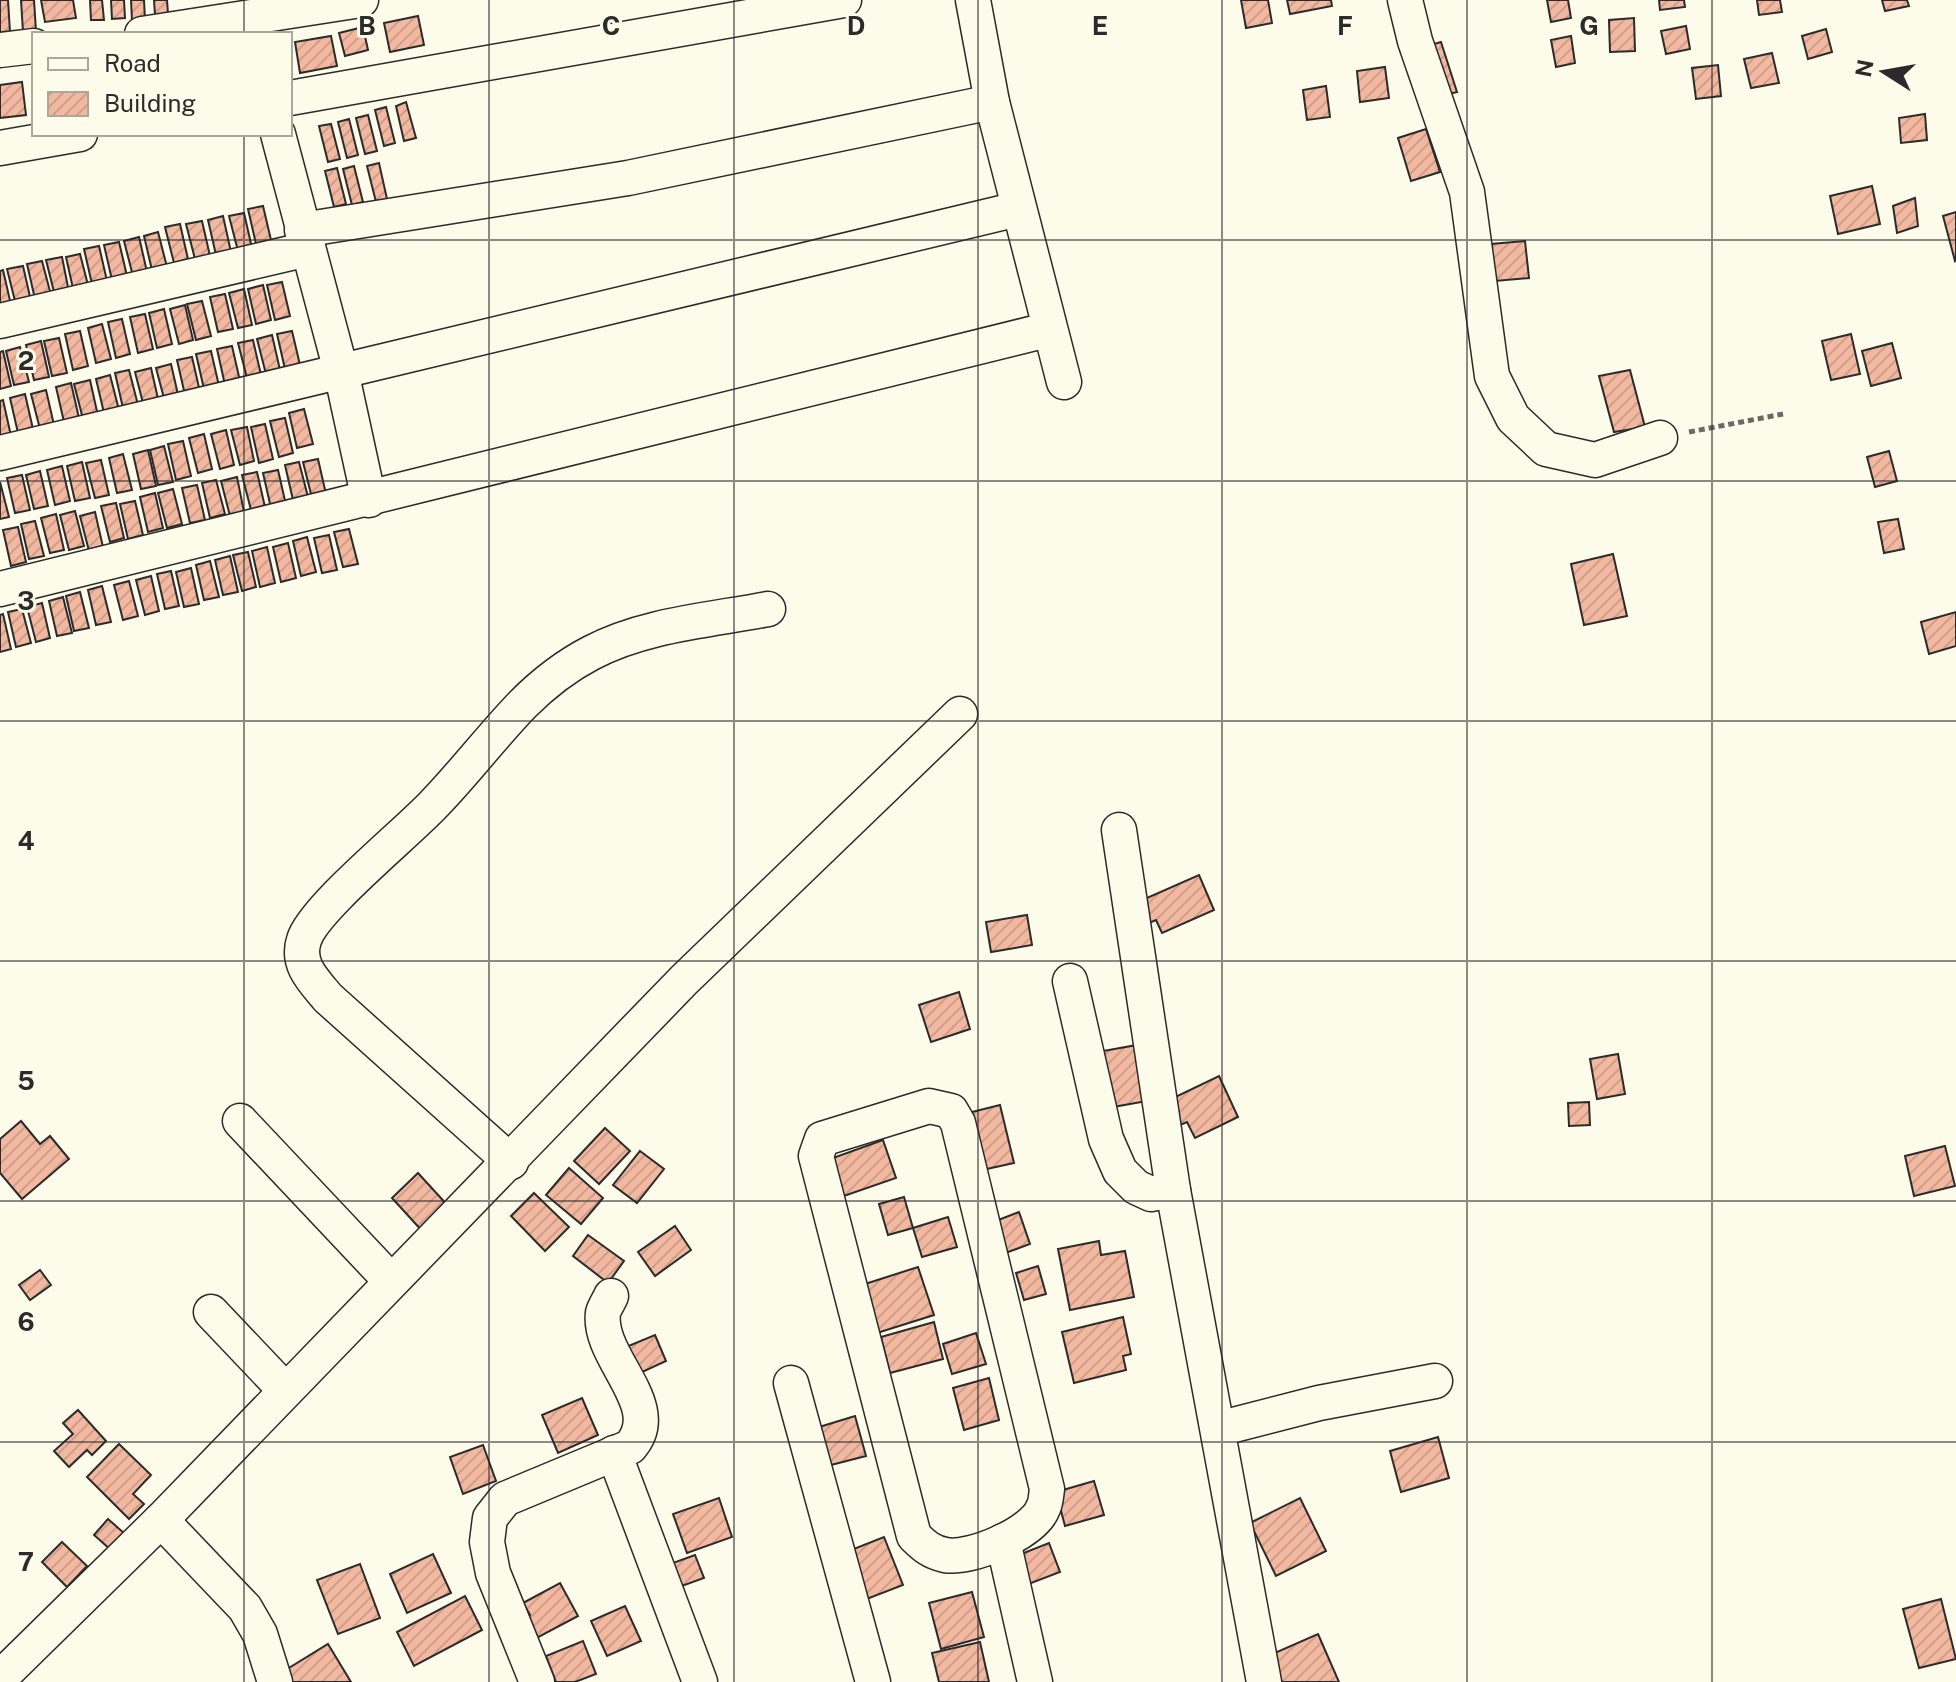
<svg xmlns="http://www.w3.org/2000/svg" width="1956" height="1682" font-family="'Public Sans',sans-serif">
<defs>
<pattern id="building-hatch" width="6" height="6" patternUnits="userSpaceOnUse" patternTransform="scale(2)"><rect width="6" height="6" fill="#f2b8a0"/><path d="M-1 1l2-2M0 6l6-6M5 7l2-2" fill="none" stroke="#d09e8a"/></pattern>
</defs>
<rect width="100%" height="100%" fill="#fdfbea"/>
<!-- building -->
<g fill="url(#building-hatch)" stroke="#2b2b2b" stroke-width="2">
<path d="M0,0H8L10,32L0,33Z"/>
<path d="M21,0H34L36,31L23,32Z"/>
<path d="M41,0H73L76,18L45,22Z"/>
<path d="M90,0H102L104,20H91Z"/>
<path d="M111,0H124L125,18L112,19Z"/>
<path d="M131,0H144L145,20H132Z"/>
<path d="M154,0H167L168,14L155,15Z"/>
<path d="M1241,0H1268L1272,23L1246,28Z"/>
<path d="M1287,0H1331L1332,6L1290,14Z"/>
<path d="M1547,0H1568L1571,18L1551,22Z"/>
<path d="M1659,0H1684L1685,7L1660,10Z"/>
<path d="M1757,0H1780L1782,12L1759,15Z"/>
<path d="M1882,0H1907L1909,6L1885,11Z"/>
<path d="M418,16L424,45L390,52L384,23Z"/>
<path d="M1634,18L1635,51L1610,52L1609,20Z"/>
<path d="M1686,26L1690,49L1666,54L1661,31Z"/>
<path d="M363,27L368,50L345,56L339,33Z"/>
<path d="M1826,29L1832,52L1808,59L1802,36Z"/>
<path d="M331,36L337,66L300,73L295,42Z"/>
<path d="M1571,36L1575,63L1556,67L1551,40Z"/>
<path d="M1441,42L1457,92L1441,96L1420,48Z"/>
<path d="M1772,53L1779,83L1751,88L1744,59Z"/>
<path d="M1718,65L1721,96L1696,99L1692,68Z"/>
<path d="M1385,67L1389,98L1360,102L1357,71Z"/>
<path d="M22,82L26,115L0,118V85Z"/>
<path d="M1326,86L1330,117L1307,120L1303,90Z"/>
<path d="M406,102L416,138L404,141L396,106Z"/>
<path d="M386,107L395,143L384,146L375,110Z"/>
<path d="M1925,114L1927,140L1901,143L1899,118Z"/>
<path d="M368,115L377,151L365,154L356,118Z"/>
<path d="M349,119L358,155L347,158L338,122Z"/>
<path d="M331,124L340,159L328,162L319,126Z"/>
<path d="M1426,129L1440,172L1411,181L1398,138Z"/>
<path d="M379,163L387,199L376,202L367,166Z"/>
<path d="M354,166L363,202L352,205L343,169Z"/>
<path d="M337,168L346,204L334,207L325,171Z"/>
<path d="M1872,186L1880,224L1838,234L1830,196Z"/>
<path d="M1915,198L1918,226L1897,233L1893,206Z"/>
<path d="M263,206L271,240L256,244L248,209Z"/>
<path d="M1956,212V260L1955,261L1943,216Z"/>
<path d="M244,213L252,248L238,251L229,216Z"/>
<path d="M223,216L231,252L216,255L208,220Z"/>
<path d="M202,221L210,256L195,259L186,224Z"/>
<path d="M180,224L188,259L174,263L165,227Z"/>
<path d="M158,232L167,267L152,270L144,236Z"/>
<path d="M139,237L147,272L133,276L124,241Z"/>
<path d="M1525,241L1529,278L1495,281L1491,244Z"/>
<path d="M119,242L127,276L112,280L104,245Z"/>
<path d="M99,246L107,281L92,284L84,249Z"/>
<path d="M80,254L89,289L74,293L66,257Z"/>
<path d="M62,257L69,292L55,296L46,260Z"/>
<path d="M42,261L51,295L35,299L27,264Z"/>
<path d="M23,266L31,301L16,305L7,269Z"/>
<path d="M3,270L11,305L0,308V271Z"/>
<path d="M282,282L290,316L275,320L267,285Z"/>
<path d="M263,285L271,320L256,324L248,289Z"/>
<path d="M244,289L252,325L238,328L229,293Z"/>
<path d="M225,294L233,329L218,332L210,297Z"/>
<path d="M202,301L211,336L196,340L187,304Z"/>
<path d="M185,305L193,340L179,344L170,309Z"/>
<path d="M164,309L172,344L157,348L149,313Z"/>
<path d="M145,314L153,349L138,353L130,317Z"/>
<path d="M122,319L130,354L116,358L108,322Z"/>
<path d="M102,324L111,359L96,363L88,328Z"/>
<path d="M80,331L88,366L73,370L65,334Z"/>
<path d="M292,331L300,365L285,369L277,334Z"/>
<path d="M1851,334L1860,374L1831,380L1822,341Z"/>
<path d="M272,335L280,370L266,374L257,339Z"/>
<path d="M59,338L67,373L52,376L44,341Z"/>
<path d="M253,340L261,375L247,378L238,343Z"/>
<path d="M41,341L49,377L34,380L26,345Z"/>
<path d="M1892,343L1901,378L1871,386L1862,351Z"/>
<path d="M232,346L240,381L225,385L217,349Z"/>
<path d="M20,347L29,382L14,385L6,351Z"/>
<path d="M3,351L11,386L0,389V352Z"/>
<path d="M211,351L219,386L204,389L196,354Z"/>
<path d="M192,357L200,392L185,395L177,360Z"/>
<path d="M171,364L179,399L165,402L156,368Z"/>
<path d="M151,368L159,403L144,407L135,372Z"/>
<path d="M129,370L138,405L123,408L115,373Z"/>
<path d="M1630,370L1645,427L1614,432L1599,376Z"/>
<path d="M110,375L119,410L104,413L96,379Z"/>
<path d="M90,380L98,416L83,419L74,384Z"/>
<path d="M71,383L79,418L64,422L56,387Z"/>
<path d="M46,390L54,425L40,429L31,394Z"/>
<path d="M25,394L33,429L18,433L10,398Z"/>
<path d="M3,400L11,436L0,438V401Z"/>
<path d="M304,409L313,444L297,448L289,413Z"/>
<path d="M285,418L293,453L279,457L270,421Z"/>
<path d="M265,424L273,459L259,463L251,427Z"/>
<path d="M247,427L254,461L240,465L231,430Z"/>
<path d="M226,430L234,465L220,469L211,434Z"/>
<path d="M204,434L212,469L198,473L189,438Z"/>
<path d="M183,441L191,476L176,480L168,444Z"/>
<path d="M164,446L173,482L158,485L150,450Z"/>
<path d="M148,450L156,486L141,489L133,454Z"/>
<path d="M1889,451L1897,481L1875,487L1867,457Z"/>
<path d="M123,454L132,490L117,493L109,458Z"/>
<path d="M318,459L326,494L312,498L303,462Z"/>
<path d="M101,460L109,495L95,498L86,463Z"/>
<path d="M82,462L90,498L75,501L67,466Z"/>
<path d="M299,462L308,497L293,500L285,465Z"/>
<path d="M62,466L70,501L55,505L47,470Z"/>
<path d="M278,470L286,505L271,508L263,473Z"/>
<path d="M40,471L48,506L34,509L26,475Z"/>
<path d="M257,472L265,507L251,510L242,475Z"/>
<path d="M22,475L30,510L15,513L7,478Z"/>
<path d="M237,477L244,512L230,516L221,481Z"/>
<path d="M216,480L225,514L210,518L202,483Z"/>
<path d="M0,482L9,517L0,519Z"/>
<path d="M197,485L205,520L190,523L182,488Z"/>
<path d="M173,489L182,524L167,528L158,493Z"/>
<path d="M155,493L163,528L148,532L140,497Z"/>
<path d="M135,501L143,535L128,539L120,504Z"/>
<path d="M116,503L124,538L110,542L101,506Z"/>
<path d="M75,511L84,546L69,550L60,515Z"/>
<path d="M95,512L103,547L89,551L80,516Z"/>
<path d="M56,514L64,550L50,553L41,518Z"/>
<path d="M1898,519L1904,549L1884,553L1878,522Z"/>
<path d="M35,521L44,556L29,559L21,524Z"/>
<path d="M18,527L26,562L11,566L3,530Z"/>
<path d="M349,529L358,564L343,567L334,532Z"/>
<path d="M329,535L337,570L322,573L314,538Z"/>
<path d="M307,537L316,572L301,576L293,541Z"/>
<path d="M288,543L296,578L281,582L273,547Z"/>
<path d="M267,547L275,583L260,587L252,551Z"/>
<path d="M248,552L256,587L242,591L233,555Z"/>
<path d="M1613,554L1627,616L1584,625L1571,564Z"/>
<path d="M230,556L238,592L223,595L215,560Z"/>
<path d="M210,561L219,597L204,600L196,565Z"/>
<path d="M191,568L199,604L184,607L176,572Z"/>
<path d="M171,571L179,606L165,609L157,574Z"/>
<path d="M151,576L159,611L145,615L136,580Z"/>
<path d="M129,581L138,616L123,620L114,585Z"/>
<path d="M102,586L111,622L96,625L88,590Z"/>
<path d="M80,592L89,628L74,631L66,596Z"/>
<path d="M63,597L72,633L57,636L49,601Z"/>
<path d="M42,603L50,638L36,642L27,607Z"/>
<path d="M22,609L31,643L16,647L8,612Z"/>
<path d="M1956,612V646L1929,654L1921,622Z"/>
<path d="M3,614L11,649L0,652V615Z"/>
<path d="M1199,875L1214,910L1162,933L1156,920L1149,923L1140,901Z"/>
<path d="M1027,915L1032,945L991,952L986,922Z"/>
<path d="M959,992L970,1029L931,1042L919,1005Z"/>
<path d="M1137,1045L1147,1101L1113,1107L1103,1051Z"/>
<path d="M1618,1054L1625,1094L1597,1099L1590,1059Z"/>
<path d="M1219,1076L1238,1117L1195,1138L1187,1122L1178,1126L1167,1101Z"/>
<path d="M1589,1102L1590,1125L1569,1126L1568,1103Z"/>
<path d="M1000,1105L1014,1163L973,1172L960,1115Z"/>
<path d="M21,1121L40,1144L50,1136L69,1159L22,1199L0,1173V1139Z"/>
<path d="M605,1128L630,1151L599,1184L574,1161Z"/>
<path d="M883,1140L896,1178L838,1198L819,1163Z"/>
<path d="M1945,1146L1955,1186L1914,1196L1905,1156Z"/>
<path d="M640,1151L664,1169L637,1203L613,1185Z"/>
<path d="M569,1168L603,1198L581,1224L546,1195Z"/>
<path d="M418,1173L450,1208L424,1233L392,1198Z"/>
<path d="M534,1193L569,1227L545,1251L511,1216Z"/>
<path d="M904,1197L913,1228L888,1235L879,1204Z"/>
<path d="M1019,1212L1030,1244L997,1256L985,1225Z"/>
<path d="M948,1217L957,1247L922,1257L913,1228Z"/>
<path d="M675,1226L691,1250L655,1276L638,1252Z"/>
<path d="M588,1235L624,1261L608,1283L573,1256Z"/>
<path d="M1099,1241L1101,1255L1125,1251L1134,1297L1070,1310L1058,1249Z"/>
<path d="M1038,1266L1046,1294L1024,1300L1016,1273Z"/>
<path d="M918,1267L934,1315L877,1333L862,1285Z"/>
<path d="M40,1270L51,1285L30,1300L19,1285Z"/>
<path d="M1123,1317L1131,1354L1123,1356L1126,1370L1074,1383L1062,1332Z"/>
<path d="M934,1322L943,1359L890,1373L881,1337Z"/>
<path d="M976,1333L986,1364L952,1374L943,1344Z"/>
<path d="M655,1335L666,1361L638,1374L626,1347Z"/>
<path d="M989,1378L999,1420L964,1430L953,1388Z"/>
<path d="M582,1398L598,1435L558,1453L542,1415Z"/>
<path d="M78,1410L106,1441L92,1455L87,1450L69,1467L54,1451L73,1434L63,1423Z"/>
<path d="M855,1416L866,1456L827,1466L816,1428Z"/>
<path d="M1438,1437L1449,1478L1401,1492L1390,1451Z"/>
<path d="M119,1444L151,1475L133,1494L144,1504L129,1519L87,1477Z"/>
<path d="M483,1445L496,1481L463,1494L450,1457Z"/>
<path d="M1094,1481L1104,1515L1065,1526L1056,1492Z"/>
<path d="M719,1498L732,1537L687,1553L673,1514Z"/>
<path d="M1300,1498L1326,1551L1276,1576L1250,1523Z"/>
<path d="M108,1519L125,1534L111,1550L94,1535Z"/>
<path d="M884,1537L903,1585L859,1602L841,1554Z"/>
<path d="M62,1542L87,1566L67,1587L42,1562Z"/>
<path d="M1049,1543L1060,1572L1026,1585L1016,1556Z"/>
<path d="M433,1554L451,1593L407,1613L390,1574Z"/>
<path d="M695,1555L704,1578L668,1591L659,1568Z"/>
<path d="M360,1564L380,1618L338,1634L317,1580Z"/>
<path d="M560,1583L578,1616L531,1641L520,1621L530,1615L523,1603Z"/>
<path d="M972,1592L984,1637L941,1649L929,1603Z"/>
<path d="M465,1596L482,1630L414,1666L397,1632Z"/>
<path d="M1941,1599L1956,1659L1919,1668L1903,1609Z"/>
<path d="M625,1606L641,1641L607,1656L591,1621Z"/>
<path d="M1318,1634L1339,1682H1282L1270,1655Z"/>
<path d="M583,1641L596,1674L575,1682H556L546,1656Z"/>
<path d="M980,1642L989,1682H939L932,1653Z"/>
<path d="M328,1644L351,1682H291L284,1671Z"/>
</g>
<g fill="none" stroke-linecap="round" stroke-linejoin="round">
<defs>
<g id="minor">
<path d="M973,0L992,102L1064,382"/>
<path d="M1405,0L1415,41L1467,192L1492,376L1513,418L1546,449L1595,460L1660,438"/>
<path d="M142,34L361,0"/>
<path d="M0,50L34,46"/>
<path d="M290,98L844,0"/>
<path d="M278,134L341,371L369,500"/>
<path d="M0,148L80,134"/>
<path d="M302,230L628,178L992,102"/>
<path d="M0,321L308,249"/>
<path d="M0,453L1018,209"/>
<path d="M0,589L1047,330"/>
<path d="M1119,830L1173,1190L1264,1682"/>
<path d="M1070,981L1106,1139L1120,1171L1136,1187L1151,1194L1173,1190"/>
<path d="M929,1106L951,1111L958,1123L1047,1489C1046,1495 1046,1503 1043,1508C1034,1533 970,1560 945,1555C931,1552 924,1546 914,1536L816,1156L822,1139Z"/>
<path d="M240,1121L390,1280"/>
<path d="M511,1162L328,998C313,980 296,964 304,940C313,909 407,833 434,804C465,772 492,736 523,704C543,684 566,666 591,653C643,625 710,620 768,609"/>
<path d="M211,1312L285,1390"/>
<path d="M791,1383L873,1682"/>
<path d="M1218,1429L1319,1403L1435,1381"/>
<path d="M614,1453L700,1682"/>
<path d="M161,1520L245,1608L260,1634L275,1682"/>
<path d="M1003,1541L1035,1682"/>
<path d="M0,1678L161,1520L684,980L960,714"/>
<path d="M537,1682L493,1573L487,1542L490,1518L505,1499L630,1447C667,1406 597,1358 603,1313C604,1308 609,1301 611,1296"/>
</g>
</defs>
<!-- minor casing -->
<use href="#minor" stroke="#2b2b2b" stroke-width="37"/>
<!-- path -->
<path stroke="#6a6964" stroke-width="5" stroke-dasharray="6 4" stroke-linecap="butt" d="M1689,432L1783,414"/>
<!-- minor -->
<use href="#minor" stroke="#fdfbea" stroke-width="34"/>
</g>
<!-- grid -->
<path fill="none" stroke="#2b2b2b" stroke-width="2" stroke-opacity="0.55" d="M244,0V34M489,0V1682M734,0V1682M978,0V1682M1222,0V1682M1467,0V1682M1712,0V1682M244,134V1682M0,240H1956M0,481H1956M0,721H1956M0,961H1956M0,1201H1956M0,1442H1956"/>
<g font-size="26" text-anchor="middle" font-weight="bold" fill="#2b2b2b" stroke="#fdfbea" stroke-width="6" stroke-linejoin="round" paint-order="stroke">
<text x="367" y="35">B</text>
<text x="611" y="35">C</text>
<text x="856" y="35">D</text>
<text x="1100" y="35">E</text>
<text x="1345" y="35">F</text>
<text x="1589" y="35">G</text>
<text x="26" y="370">2</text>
<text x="26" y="610">3</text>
<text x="26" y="850">4</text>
<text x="26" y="1090">5</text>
<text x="26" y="1331">6</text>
<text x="26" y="1571">7</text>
</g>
<!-- legend -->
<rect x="32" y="32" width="260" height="104" fill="#fdfbea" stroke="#a9a89e" stroke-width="2"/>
<rect x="48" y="58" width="40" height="12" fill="#fdfbea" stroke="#a9a89e" stroke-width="2"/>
<text x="104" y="72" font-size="24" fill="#2b2b2b">Road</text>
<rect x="48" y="92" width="40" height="24" fill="url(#building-hatch)" stroke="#a9a89e" stroke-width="2"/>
<text x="104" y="112" font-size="24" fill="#2b2b2b">Building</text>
<!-- north arrow -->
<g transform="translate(1884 72) rotate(281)" stroke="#fdfbea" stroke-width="6" paint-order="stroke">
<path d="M0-6L14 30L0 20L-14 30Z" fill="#2b2b2b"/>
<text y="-12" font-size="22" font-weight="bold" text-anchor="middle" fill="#2b2b2b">N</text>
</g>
</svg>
